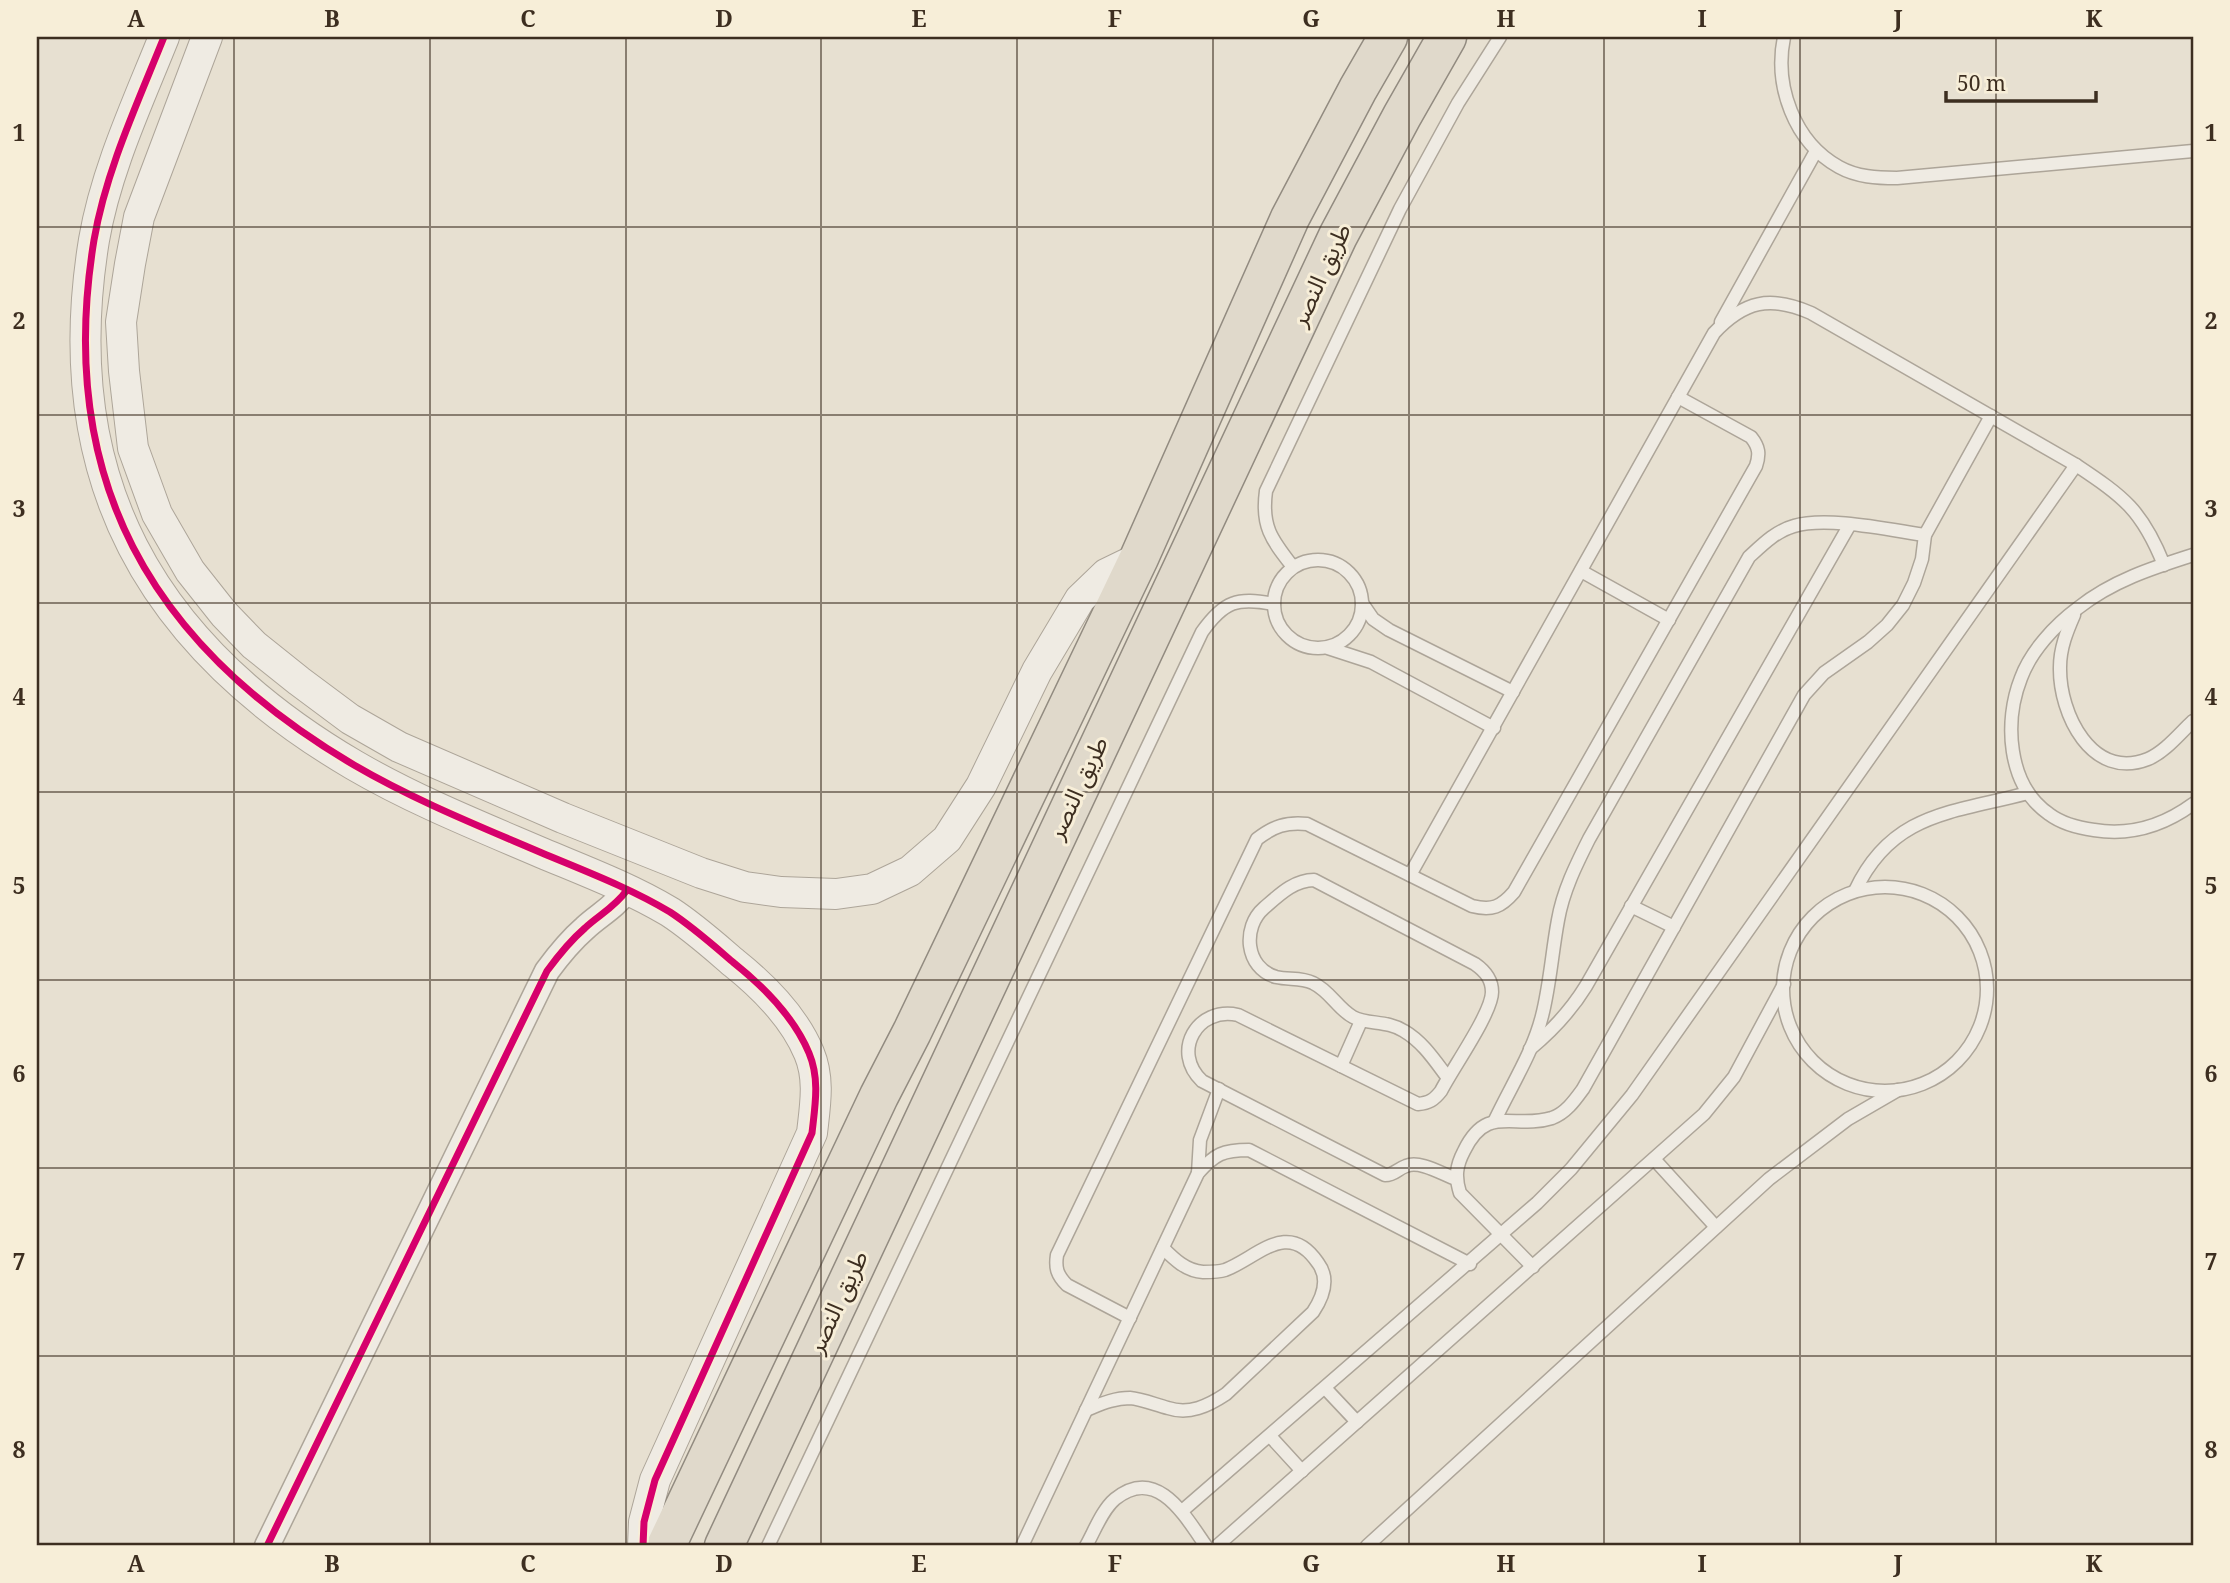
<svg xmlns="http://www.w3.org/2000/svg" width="2230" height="1583" font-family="'Noto Serif','Noto Sans Arabic',serif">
<rect width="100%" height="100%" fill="#e7e0d1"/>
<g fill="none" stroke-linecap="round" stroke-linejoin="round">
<defs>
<g id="service">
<path d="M1784,37C1774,86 1794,142 1839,167C1857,177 1877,178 1897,178L2193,151"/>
<path d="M1721,322L1816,151"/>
<path d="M2193,555C2152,568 2112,581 2078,608C2055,625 2031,651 2021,678C2004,721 2007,785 2049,814C2061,823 2079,828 2094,830C2131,836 2163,826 2193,804"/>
<circle cx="1318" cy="604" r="44"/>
<path d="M1293,567C1272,540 1261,527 1266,491L1400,209L1458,103L1500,37"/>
<path d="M1581,571L1669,620"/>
<path d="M1362,603L1373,619L1389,630L1513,692"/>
<path d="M2074,615C2067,631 2060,648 2060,667C2059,714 2092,781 2148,759C2165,752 2180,733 2193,721"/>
<path d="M1328,648L1371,662L1494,728"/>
<path d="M1410,875L1714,333C1744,301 1770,295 1811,313L2076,465C2124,497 2142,510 2164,565"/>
<circle cx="1885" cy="989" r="102"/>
<path d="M1855,891C1892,812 1953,813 2028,793"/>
<path d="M1631,906L1674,927"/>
<path d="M1530,1049C1553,1030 1570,1012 1586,986L1849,526"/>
<path d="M1341,1066L1361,1021"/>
<path d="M1448,1078C1435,1061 1423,1042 1404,1031C1387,1020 1368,1025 1353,1017C1338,1009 1330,991 1313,983C1301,977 1289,980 1276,977C1245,968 1242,927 1264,908C1279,895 1294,880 1314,880L1475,964C1485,971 1492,979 1492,992C1492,1013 1452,1069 1441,1091C1434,1100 1429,1103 1418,1104L1238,1015C1197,1006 1171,1052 1202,1081L1385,1175C1395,1175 1397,1169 1406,1166C1420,1160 1442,1174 1456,1179"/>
<path d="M1495,1120C1511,1086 1533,1052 1542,1016C1550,985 1552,952 1558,920C1563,891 1576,865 1589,839L1749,557C1763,544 1776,531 1794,526C1827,516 1890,530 1925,535"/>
<path d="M1654,1159L1716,1227"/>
<path d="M1198,1173L1200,1140L1219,1089"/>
<path d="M1533,1267L1460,1193C1455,1177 1456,1166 1464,1151C1487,1103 1514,1130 1552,1118C1566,1113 1575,1100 1583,1089L1804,695L1824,673L1868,642L1887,625L1903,605L1914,583L1922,559L1925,535L1991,416"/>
<path d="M1130,1318L1067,1285C1057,1275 1055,1268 1057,1255L1257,839C1274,826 1286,822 1307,824L1472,906C1492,911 1501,907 1514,892L1756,466C1760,454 1759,447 1751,437L1678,397"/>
<path d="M1325,1388L1357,1422"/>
<path d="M1086,1410C1101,1404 1114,1398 1130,1398C1142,1399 1156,1405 1168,1408C1189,1415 1208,1406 1226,1394L1313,1312C1323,1297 1330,1279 1318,1263C1288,1218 1257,1258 1225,1270C1219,1272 1209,1272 1203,1272C1186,1271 1174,1259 1163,1248"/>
<path d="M1270,1436L1302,1471"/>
<path d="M1182,1511L1537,1203L1571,1169L1632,1095L2076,465"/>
<path d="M768,1546L1202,632C1224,601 1237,597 1274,604"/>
<path d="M1022,1546L1198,1173C1215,1154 1223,1150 1249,1150L1470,1264"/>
<path d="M1086,1546C1094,1532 1102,1510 1115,1499C1157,1465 1185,1516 1206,1546"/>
<path d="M1217,1546L1704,1114L1734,1077L1784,984"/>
<path d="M1367,1546L1769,1179L1848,1119L1898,1090"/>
</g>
<path id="minor" d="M267,1546L547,971C558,956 570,941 585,928C599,915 615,907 627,890"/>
<g id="tertiary">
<path d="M164,37C138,102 106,170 94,240C55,478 150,645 354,765C414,800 479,826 542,853C585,871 630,888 670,912C693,927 713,945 734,963C764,987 794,1017 809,1053C820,1079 815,1106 812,1133L655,1480L644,1522L643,1546"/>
<path d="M207,37L139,217L130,264L121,322L124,371L133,448L157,514L190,571L224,614L254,645L299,681L350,719L399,747L563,818L701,873L745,887L781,892L836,894L872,889L910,871L947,839L981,786L1037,671L1080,599L1106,574L1139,558"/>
</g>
<g id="trunk">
<path d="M666,1546L879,1096L912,1032L1139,558L1290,218L1358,89L1388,37"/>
<path d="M724,1546L1338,236L1402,116L1447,37"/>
</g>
</defs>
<!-- service casing -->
<use href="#service" stroke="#ada599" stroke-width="15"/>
<!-- minor casing -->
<use href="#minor" stroke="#ada599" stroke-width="27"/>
<!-- tertiary casing -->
<use href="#tertiary" stroke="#ada599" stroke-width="32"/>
<!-- trunk casing -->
<use href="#trunk" stroke="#928b80" stroke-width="41"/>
<!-- service -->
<use href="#service" stroke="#efebe3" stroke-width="12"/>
<!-- minor -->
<use href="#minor" stroke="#efebe3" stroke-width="24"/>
<!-- tertiary -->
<use href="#tertiary" stroke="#efebe3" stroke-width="30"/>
<!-- trunk -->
<use href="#trunk" stroke="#e0d9cb" stroke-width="38"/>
<defs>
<g id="cycleway">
<path d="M164,37C138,102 106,170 94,240C55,478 150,645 354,765C414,800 479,826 542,853C585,871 630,888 670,912C693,927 713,945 734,963C764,987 794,1017 809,1053C820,1079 815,1106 812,1133L655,1480L644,1522L643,1546"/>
<path d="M267,1546L547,971C558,956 570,941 585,928C599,915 615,907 627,890"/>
</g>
</defs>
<!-- cycleway casing -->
<use href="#cycleway" stroke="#f7eed8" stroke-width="11"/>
<!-- cycleway -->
<use href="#cycleway" stroke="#d6006c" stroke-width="7"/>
</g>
<!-- grid -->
<path fill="none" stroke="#3d2e20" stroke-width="2" stroke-opacity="0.55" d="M234,37V1546M430,37V1546M626,37V1546M821,37V1546M1017,37V1546M1213,37V1546M1409,37V1546M1604,37V1546M1800,37V1546M1996,37V1546M37,227H2193M37,415H2193M37,603H2193M37,792H2193M37,980H2193M37,1168H2193M37,1356H2193"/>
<g text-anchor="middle" stroke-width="6" stroke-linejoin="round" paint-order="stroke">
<!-- street labels -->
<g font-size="24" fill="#3d2e20" stroke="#f7eed8">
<text transform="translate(1321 275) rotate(-65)" y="8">طريق النصر</text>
<text transform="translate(1078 788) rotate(-65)" y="8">طريق النصر</text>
<text transform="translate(838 1302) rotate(-65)" y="8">طريق النصر</text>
</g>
</g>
<!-- border -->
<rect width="2230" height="1583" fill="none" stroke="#f7eed8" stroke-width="77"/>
<!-- scale -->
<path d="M1946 91v10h150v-10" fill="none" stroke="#3d2e20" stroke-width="3.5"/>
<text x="1957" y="91" font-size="21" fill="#3d2e20" stroke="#f7eed8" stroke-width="5" paint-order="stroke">50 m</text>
<rect x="38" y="38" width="2154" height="1506" fill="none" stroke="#3d2e20" stroke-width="2.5"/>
<g font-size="23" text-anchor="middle" font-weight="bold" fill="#3d2e20">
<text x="136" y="27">A</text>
<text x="332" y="27">B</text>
<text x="528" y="27">C</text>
<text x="724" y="27">D</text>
<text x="919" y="27">E</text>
<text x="1115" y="27">F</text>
<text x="1311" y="27">G</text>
<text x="1506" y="27">H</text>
<text x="1702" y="27">I</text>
<text x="1898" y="27">J</text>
<text x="2094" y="27">K</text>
<text x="19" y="141">1</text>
<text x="2211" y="141">1</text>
<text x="19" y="329">2</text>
<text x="2211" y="329">2</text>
<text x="19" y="517">3</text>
<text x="2211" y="517">3</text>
<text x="19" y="705">4</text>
<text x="2211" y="705">4</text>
<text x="19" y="894">5</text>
<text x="2211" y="894">5</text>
<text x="19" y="1082">6</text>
<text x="2211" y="1082">6</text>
<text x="19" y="1270">7</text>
<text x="2211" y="1270">7</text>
<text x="19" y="1458">8</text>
<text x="2211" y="1458">8</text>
<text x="136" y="1572">A</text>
<text x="332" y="1572">B</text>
<text x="528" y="1572">C</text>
<text x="724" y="1572">D</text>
<text x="919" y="1572">E</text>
<text x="1115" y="1572">F</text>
<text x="1311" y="1572">G</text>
<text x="1506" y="1572">H</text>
<text x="1702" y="1572">I</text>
<text x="1898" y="1572">J</text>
<text x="2094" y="1572">K</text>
</g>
</svg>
